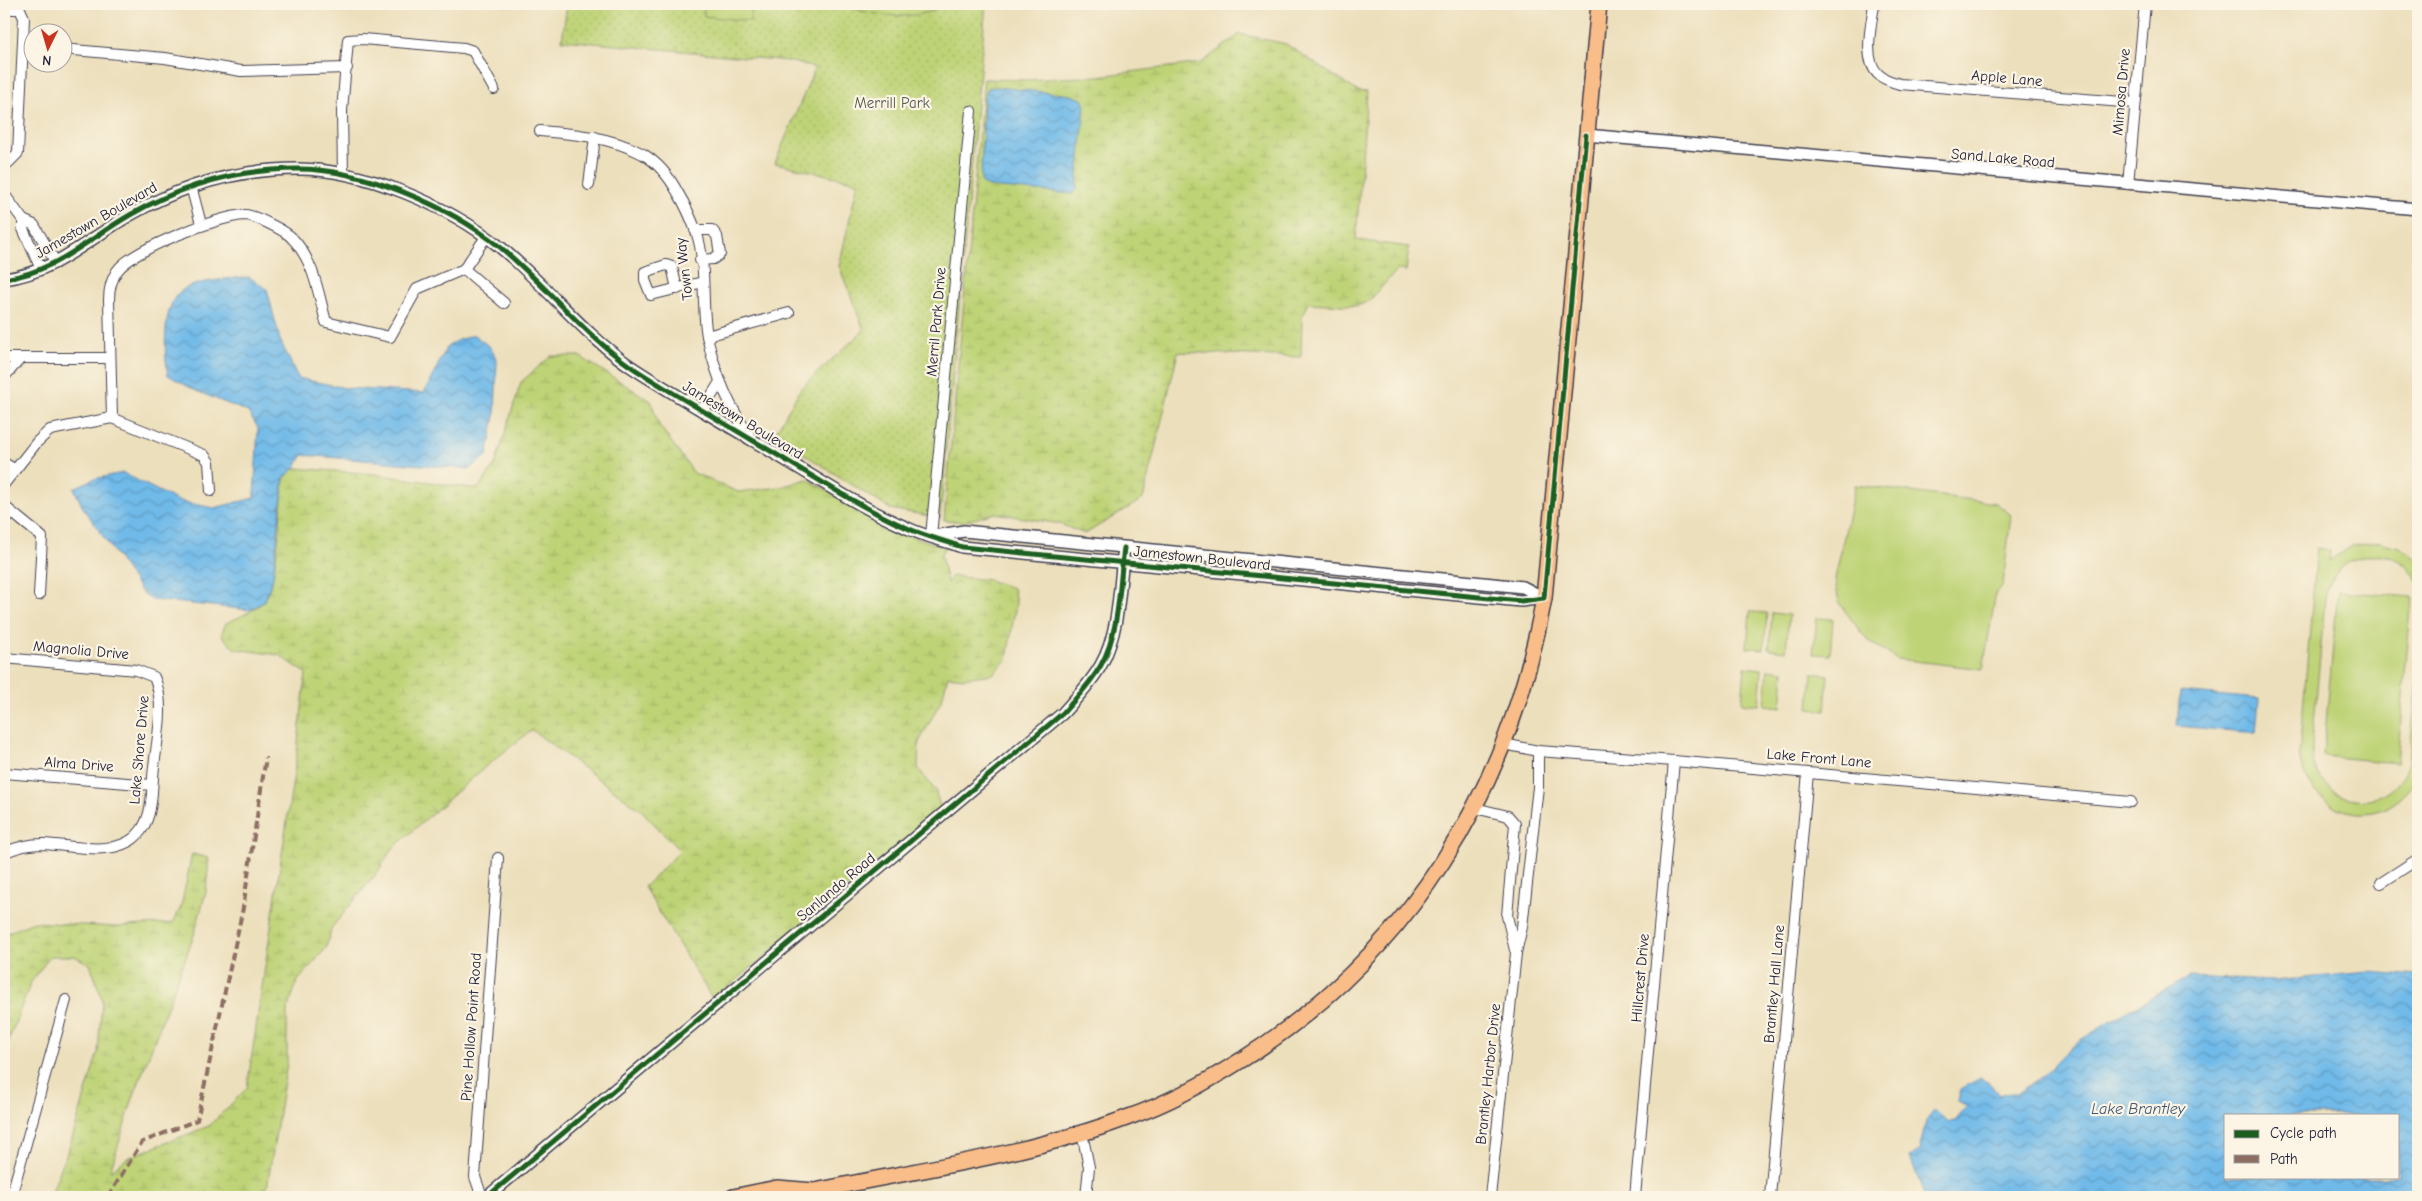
<svg xmlns="http://www.w3.org/2000/svg" width="2422" height="1201" font-family="'Comic Neue',sans-serif">
<defs>
<pattern id="grass-dots" width="8" height="8" patternUnits="userSpaceOnUse" patternTransform="scale(1.25)"><rect width="8" height="8" fill="#bed376"/><path d="M2 2h.1M6 6h.1" fill="none" stroke="#a3b567" stroke-width="1.8" stroke-linecap="round"/></pattern>
<pattern id="wetland-marsh" width="20" height="14" patternUnits="userSpaceOnUse" patternTransform="scale(1.25)"><rect width="20" height="14" fill="#bed376"/><path d="M1 5h8M5 5V1M11 12h8M15 12V8" fill="none" stroke="#a3b567"/></pattern>
<pattern id="water-waves" width="16" height="10" patternUnits="userSpaceOnUse" patternTransform="scale(1.25)"><rect width="16" height="10" fill="#70bae9"/><path d="M0 5q4-4 8 0t8 0" fill="none" stroke="#5c97be"/></pattern>
</defs>
<rect width="100%" height="100%" fill="#fcf5e5"/>
<filter id="ink" filterUnits="userSpaceOnUse"><feTurbulence type="fractalNoise" baseFrequency=".02" numOctaves="2"/><feDisplacementMap in="SourceGraphic" scale="10" xChannelSelector="R" yChannelSelector="G"/><feConvolveMatrix kernelMatrix="1 2 1 2 8 2 1 2 1" color-interpolation-filters="sRGB"/></filter>
<filter id="wash" filterUnits="userSpaceOnUse"><feTurbulence type="fractalNoise" baseFrequency=".0096" numOctaves="4" result="noise"/><feDisplacementMap in="SourceGraphic" scale="20" xChannelSelector="R" yChannelSelector="G"/><feGaussianBlur stdDeviation="1.12" result="paint"/><feColorMatrix in="noise" values="0 0 0 0 0 0 0 0 0 0 0 0 0 0 0 0 0 1.4 0 .05"/><feComposite in="paint" operator="in"/></filter>
<g filter="url(#wash)">
<rect width="100%" height="100%" fill="#ecdfbc"/>
<!-- grass -->
<path fill="url(#grass-dots)" stroke="#707a58" d="M567,4H986L940,518L890,509L774,435L801,388L864,330L839,266L858,182L775,163L815,68L788,61L562,40Z"/>
<!-- wetland -->
<g fill="url(#wetland-marsh)" stroke="#707a58" fill-rule="evenodd">
<path d="M1240,34L1286,44L1357,91L1367,92L1356,240L1409,247L1406,271L1397,270L1369,301L1357,306L1309,303L1302,317L1301,357L1178,352L1143,499L1085,534L1060,524L995,513L963,522L944,520L984,79L1028,80L1099,76L1201,63ZM984,98L1005,187H989L982,184L981,177Z"/>
<path d="M551,356H579L651,401L659,425L694,473L738,492L781,487L807,479L904,534L945,547L941,555L947,583L952,576L988,580L1013,588L1016,603L1007,659L993,674L964,678L948,676L942,699L919,742L918,768L935,790L941,809L713,1000L644,887L680,851L642,811L532,730L485,767L392,849L377,873L332,927L326,948L297,982L287,1011V1063L267,1188L250,1197H50L71,1142L98,1052L102,999L90,964L74,956H50L31,982L4,1052V938L7,933L34,922L115,927L173,923L181,907L192,854L209,858L206,892L193,938L133,1098L110,1171L129,1157L209,1126L247,1088L296,760L306,673L279,655L235,649L221,635L226,623C236,619 260,608 265,599C278,577 281,506 284,478L295,468L374,474L478,489L495,465L521,382Z"/>
</g>
<!-- garden -->
<g fill="#bed376" stroke="#707a58">
<path d="M704,4H752L750,21L704,16Z"/>
<path d="M839,4H945C918,24 868,15 839,4Z"/>
<path d="M1855,485L1996,503L2011,515L2003,585L1996,592L1983,669L1897,659L1867,640L1839,603L1835,579Z"/>
<path d="M2380,542L2399,547L2418,560V582C2395,537 2333,551 2325,599L2312,746C2311,807 2389,820 2409,763L2418,664C2418,691 2418,718 2418,745C2418,754 2421,767 2418,775C2416,783 2408,791 2402,797C2362,833 2306,804 2299,755L2317,548L2330,550L2329,561L2351,546Z"/>
<path d="M2338,591L2412,597L2397,763L2323,756Z"/>
<path d="M1750,612L1767,613L1764,649L1747,648Z"/>
<path d="M1772,613L1789,615L1786,651L1769,649Z"/>
<path d="M1817,618L1833,619L1830,655L1813,654Z"/>
<path d="M1745,667L1762,669L1759,705L1742,703Z"/>
<path d="M1768,669L1784,671L1781,707L1765,705Z"/>
<path d="M1812,673L1828,675L1825,711L1809,709Z"/>
</g>
<!-- water -->
<g fill="url(#water-waves)" stroke="#496e92" fill-rule="evenodd">
<path d="M996,87L1071,95L1082,99L1085,105L1077,189L1073,194L989,187L982,184L981,177L984,98L988,88Z"/>
<path d="M249,277L267,289L280,340L298,378L345,388L424,393L447,347L458,340L474,335L490,347L497,360L495,416L487,456L469,469L303,455L295,468L284,478L273,577L265,600L251,610L153,600L143,594L82,506L74,488L94,479L123,473L178,501L214,508L254,498L258,428L248,412L196,391L168,375C164,355 162,304 181,291C194,281 233,278 249,277Z"/>
<path d="M2180,692L2259,699L2256,733L2177,726Z"/>
<path d="M2370,972L2418,976V1197H1923L1924,1194L1910,1157L1919,1151L1926,1121L1934,1111L1949,1122L1955,1121L1967,1107L1958,1102L1961,1089L1980,1078L1989,1083L1999,1094L2017,1093L2043,1076L2077,1042L2129,1010L2190,977L2272,981ZM2226,1115H2398V1177H2226Z"/>
</g>
</g>
<g filter="url(#ink)">
<g fill="none" stroke-linecap="round" stroke-linejoin="round">
<defs>
<g id="minor">
<path d="M1874,4C1872,23 1862,59 1878,74C1884,80 1893,82 1900,84L2135,103"/>
<path d="M4,9H20L24,18L18,153L4,167"/>
<path d="M62,49L165,58L241,71L347,68"/>
<path d="M540,131C576,134 611,137 643,154C658,163 670,178 678,193C686,206 692,220 697,234C707,266 701,303 707,336C715,374 729,408 752,439"/>
<path d="M343,174L342,111L348,40L363,39L464,48L473,51L494,89"/>
<path d="M2128,184L2145,4"/>
<path d="M589,185L595,137"/>
<path d="M191,186L201,224"/>
<path d="M4,194L23,220L34,225L56,263"/>
<path d="M23,220V229L41,269"/>
<path d="M695,230H712L717,236L720,254L713,259L700,260"/>
<path d="M464,269L486,237"/>
<path d="M677,289L672,267L666,265L645,272V280L651,295L703,282"/>
<path d="M707,336L789,313"/>
<path d="M4,358H110"/>
<path d="M4,377L21,358"/>
<path d="M702,411L720,382"/>
<path d="M112,418L109,300C109,290 111,280 117,271C131,250 218,216 245,215C254,215 286,231 292,238C314,261 318,292 326,322L390,337L417,289L464,269L504,303"/>
<path d="M4,463L14,469"/>
<path d="M4,484L37,442L50,430L112,418L204,455L209,462L211,491"/>
<path d="M4,506L42,537L39,595"/>
<path d="M931,536L971,111"/>
<path d="M4,658L136,670L154,677C166,704 157,738 154,767C152,782 153,798 149,813C136,863 82,846 44,844C31,844 16,847 4,853"/>
<path d="M1504,744L1538,751L1674,761L2131,802"/>
<path d="M4,773L152,785"/>
<path d="M1475,808L1508,816L1515,824L1507,916L1515,950"/>
<path d="M2381,883L2418,859"/>
<path d="M1082,1133L1089,1167L1086,1197"/>
<path d="M11,1197L66,1000"/>
<path d="M482,1197L475,1177L498,858"/>
<path d="M1490,1197L1516,953L1522,927L1538,787V751"/>
<path d="M1635,1197L1674,761"/>
<path d="M1770,1197L1808,773"/>
</g>
<g id="tertiary">
<path d="M1586,135L2418,209"/>
<path d="M4,279C54,273 88,239 130,215C182,185 237,169 298,169C364,169 449,206 500,247C545,284 581,332 630,366C669,392 711,415 752,440C803,469 851,503 905,527C923,536 943,540 962,547L1521,601L1544,598"/>
<path d="M934,536L964,531L1523,587L1544,598"/>
<path d="M487,1197L1063,713C1077,697 1091,683 1101,665C1120,631 1119,586 1124,548"/>
</g>
<g id="primary">
<path d="M733,1197L777,1188L814,1191"/>
<path d="M803,1197L815,1191C920,1169 1029,1155 1129,1117C1169,1103 1207,1082 1243,1059C1409,954 1510,790 1544,598L1599,4"/>
</g>
</defs>
<!-- minor casing -->
<use href="#minor" stroke="#403e4e" stroke-width="12"/>
<!-- tertiary casing -->
<use href="#tertiary" stroke="#403e4e" stroke-width="14"/>
<!-- primary casing -->
<use href="#primary" stroke="#403e4e" stroke-width="18"/>
<!-- minor -->
<use href="#minor" stroke="#fff" stroke-width="10"/>
<!-- tertiary -->
<use href="#tertiary" stroke="#fff" stroke-width="11"/>
<!-- primary -->
<use href="#primary" stroke="#f8bd89" stroke-width="15"/>
<!-- quiet -->
<path stroke="#8d6e63" stroke-width="4" stroke-dasharray="8 4" stroke-linecap="butt" d="M108,1197L142,1142L197,1120L243,908L266,757"/>
<defs>
<g id="cycleway">
<path d="M4,279C54,273 88,239 130,215C182,185 237,169 298,169C364,169 449,206 500,247C545,284 581,332 630,366C669,392 711,415 752,440C803,469 851,503 905,527C923,536 943,540 962,547L1521,601L1544,598L1586,135"/>
<path d="M487,1197L1063,713C1077,697 1091,683 1101,665C1120,631 1119,586 1124,548"/>
</g>
</defs>
<!-- cycleway casing -->
<use href="#cycleway" stroke="#fcf5e5" stroke-width="8"/>
<!-- cycleway -->
<use href="#cycleway" stroke="#1b5e20" stroke-width="5"/>
</g>
</g>
<g text-anchor="middle" stroke-width="4.5" stroke-linejoin="round" paint-order="stroke">
<!-- street labels -->
<g font-size="15" fill="#22223b" stroke="#fcf5e5">
<text transform="translate(2007 78) rotate(5)" y="5">Apple Lane</text>
<text transform="translate(2121 92) rotate(-85)" y="5">Mimosa Drive</text>
<text transform="translate(2003 158) rotate(5)" y="5">Sand Lake Road</text>
<text transform="translate(96 220) rotate(-30)" y="5">Jamestown Boulevard</text>
<text transform="translate(684 269) rotate(-97)" y="5">Town Way</text>
<text transform="translate(936 322) rotate(-85)" y="5">Merril Park Drive</text>
<text transform="translate(743 420) rotate(31)" y="5">Jamestown Boulevard</text>
<text transform="translate(1202 558) rotate(6)" y="5">Jamestown Boulevard</text>
<text transform="translate(81 650) rotate(5)" y="5">Magnolia Drive</text>
<text transform="translate(139 750) rotate(-85)" y="5">Lake Shore Drive</text>
<text transform="translate(1819 758) rotate(5)" y="5">Lake Front Lane</text>
<text transform="translate(79 764) rotate(4)" y="5">Alma Drive</text>
<text transform="translate(836 887) rotate(-40)" y="5">Sanlando Road</text>
<text transform="translate(1640 978) rotate(-85)" y="5">Hillcrest Drive</text>
<text transform="translate(1774 984) rotate(-85)" y="5">Brantley Hall Lane</text>
<text transform="translate(471 1027) rotate(-86)" y="5">Pine Hollow Point Road</text>
<text transform="translate(1488 1074) rotate(-84)" y="5">Brantley Harbor Drive</text>
</g>
<!-- park labels -->
<g font-size="15" fill="#51574d" stroke="#fcf5e5">
<text x="892" y="108">Merrill Park</text>
</g>
<!-- water labels -->
<g font-size="16" font-style="italic" fill="#3d5778" stroke="#fcf5e5">
<text x="2138" y="1114">Lake Brantley</text>
</g>
</g>
<!-- margin -->
<rect width="2422" height="1201" fill="none" stroke="#fcf5e5" stroke-width="20"/>
<!-- legend -->
<rect x="2224" y="1114" width="175" height="65" fill="#fcf5e5" stroke="#a5a1a1"/>
<rect x="2234" y="1130" width="25" height="8" fill="#1b5e20" stroke="#a5a1a1"/>
<text x="2270" y="1138" font-size="15" fill="#22223b">Cycle path</text>
<rect x="2234" y="1155" width="25" height="8" fill="#8d6e63" stroke="#a5a1a1"/>
<text x="2270" y="1164" font-size="15" fill="#22223b">Path</text>
<!-- north arrow -->
<g transform="translate(48 48) rotate(185)"><circle r="24" fill="#fcf5e5" stroke="#a5a1a1"/>
<path d="M0-4L9 19L0 12L-9 19Z" fill="#c8321e"/>
<text y="-8" font-size="14" font-weight="bold" text-anchor="middle" fill="#22223b">N</text>
</g>
</svg>
